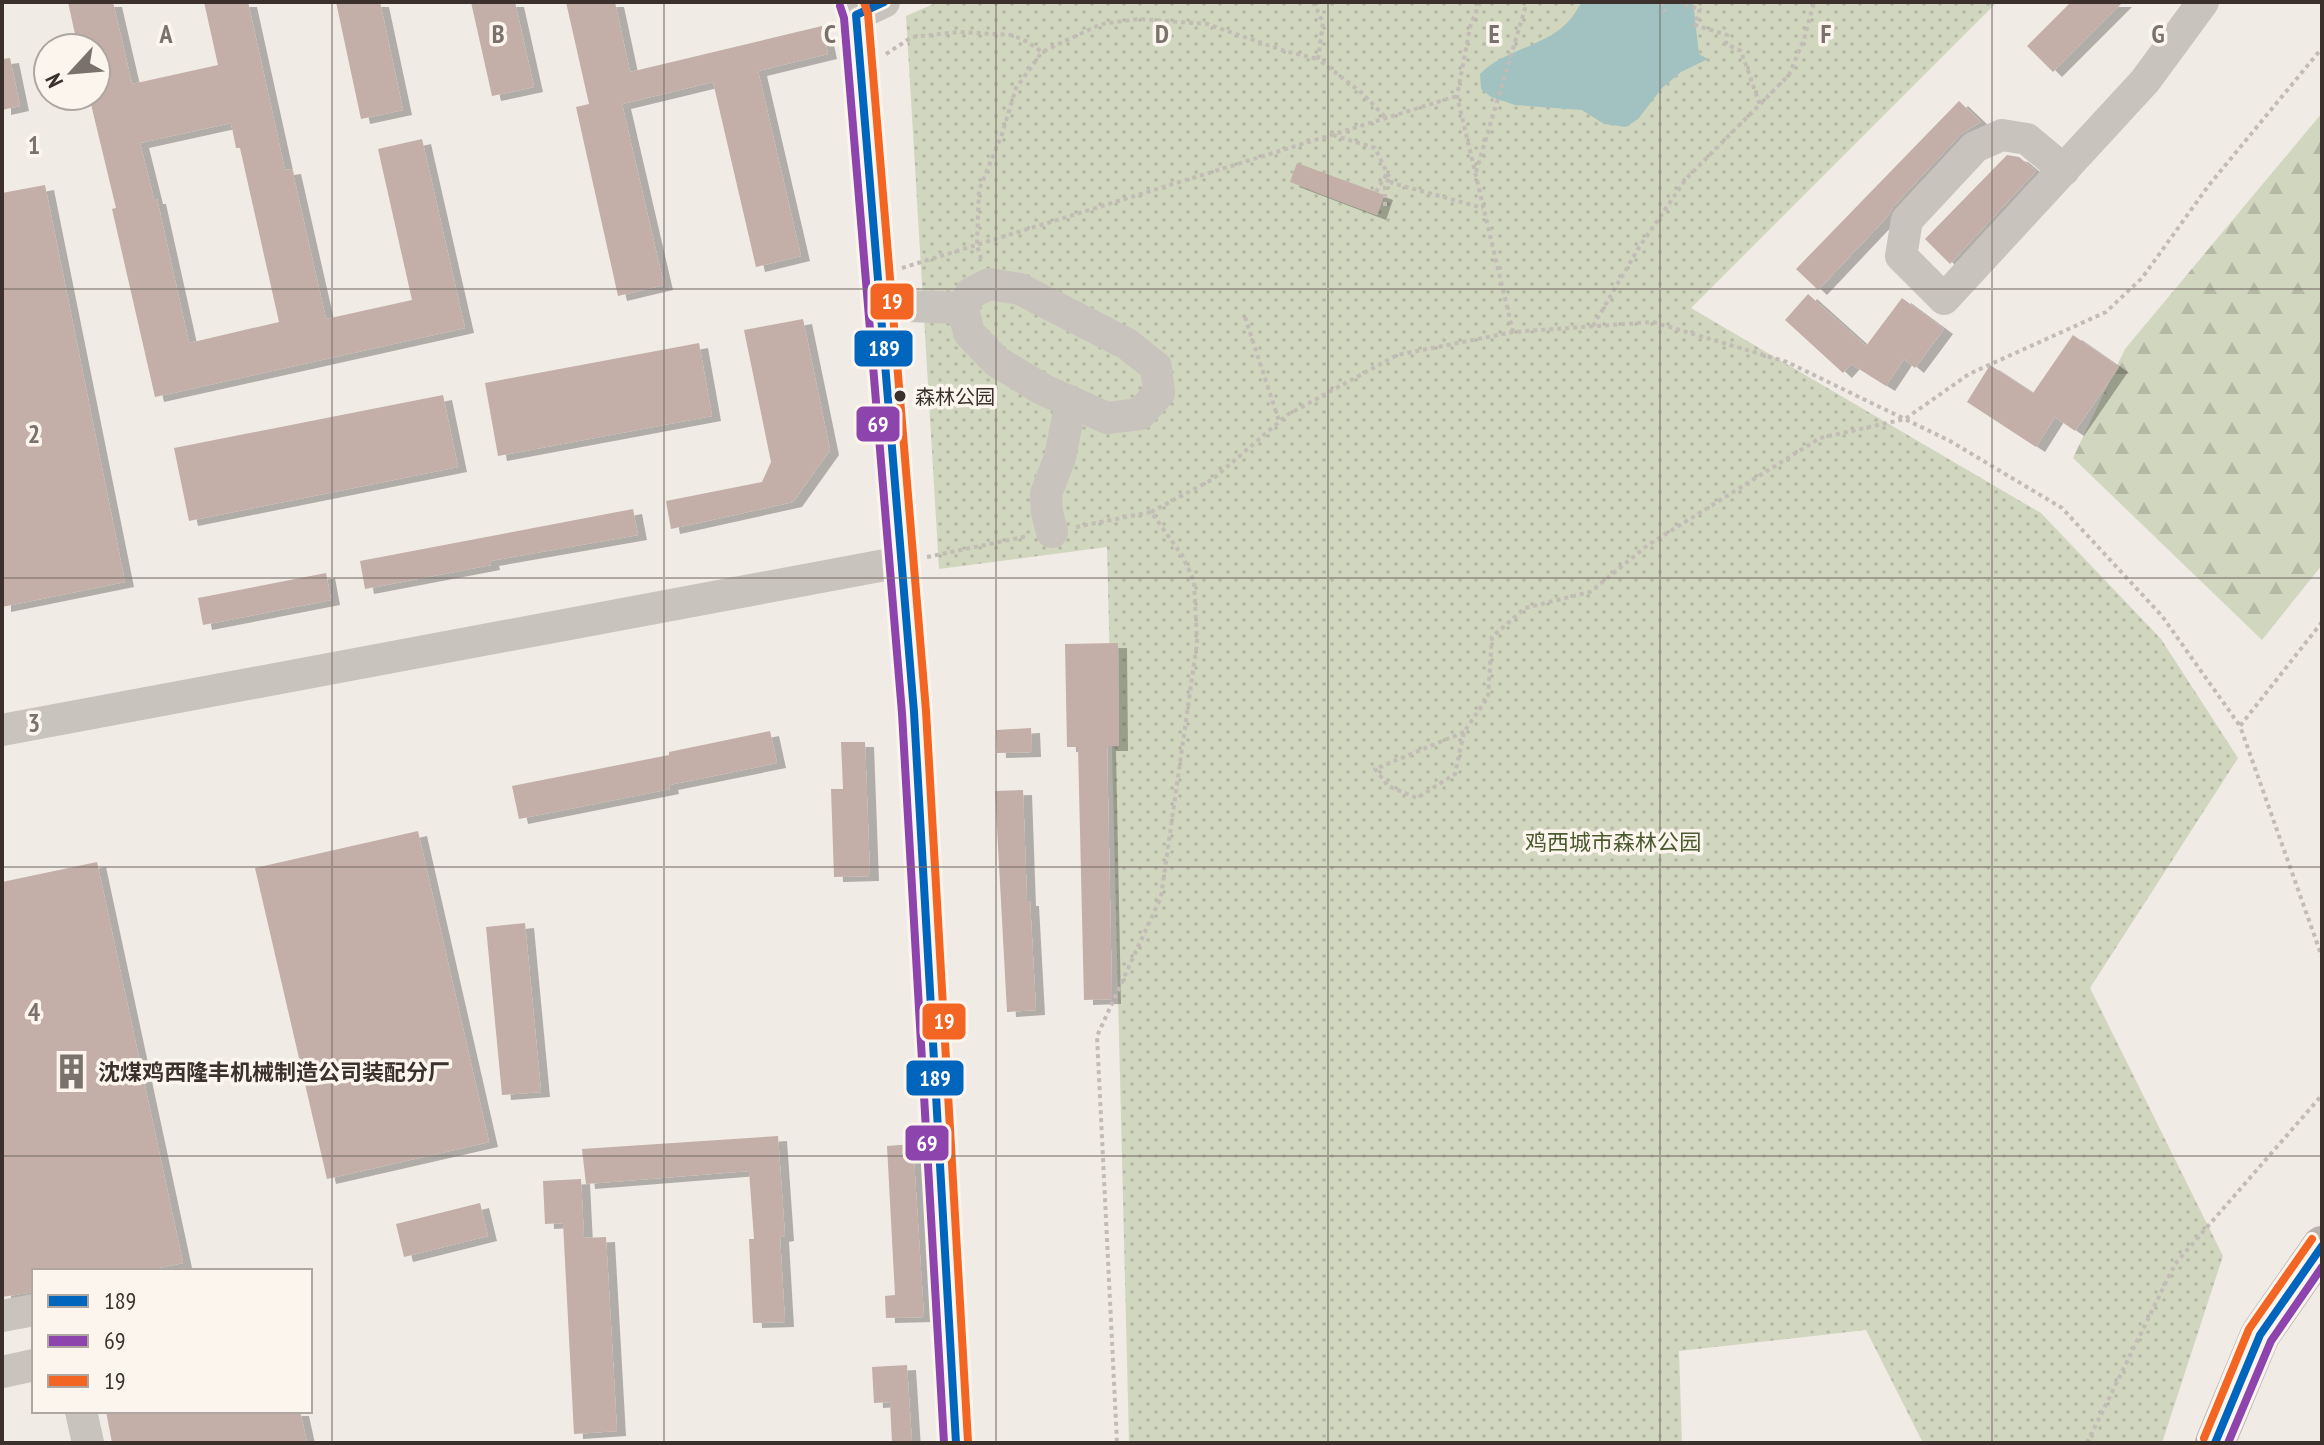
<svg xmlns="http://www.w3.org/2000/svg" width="2324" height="1445" font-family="'PT Sans Narrow','Noto Sans SC',sans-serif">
<defs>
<pattern id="forest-firs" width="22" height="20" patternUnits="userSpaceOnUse" patternTransform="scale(2)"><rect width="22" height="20" fill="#d1d6bf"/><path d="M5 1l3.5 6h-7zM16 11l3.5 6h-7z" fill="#b4b8a4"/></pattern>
<pattern id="park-dots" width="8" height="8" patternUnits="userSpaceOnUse" patternTransform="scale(2)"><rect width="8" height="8" fill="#d1d6bf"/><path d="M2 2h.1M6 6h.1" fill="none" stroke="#b4b8a4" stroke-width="1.8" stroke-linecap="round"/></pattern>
<filter id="shadow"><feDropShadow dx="9" dy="5" stdDeviation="0" flood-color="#0004"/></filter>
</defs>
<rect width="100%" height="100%" fill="#f0ebe5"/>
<!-- forest -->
<path fill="url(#forest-firs)" d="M2322,113V565L2262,640L2073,458L2125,349Z"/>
<!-- park -->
<path fill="url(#park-dots)" d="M938,2H1997L1691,308L2041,513L2161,639L2238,758L2090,988L2223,1256L2162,1443H1923L1866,1330L1679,1351L1682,1443H1129L1107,547L939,569L906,16Z"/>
<!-- water -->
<path fill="#a1c2c1" d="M1582,2H1693L1699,54L1708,59L1681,72L1662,88L1638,119L1626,127L1604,124L1582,110L1515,105L1491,97L1481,89L1480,74C1503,50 1543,47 1567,23C1573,17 1577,9 1582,2Z"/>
<!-- building -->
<g fill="#c3afa7" fill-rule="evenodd" filter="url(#shadow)">
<path d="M68,2H113L132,84L218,65L204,2H248L285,170L292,169L326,319L412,300L378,149L422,139L465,328L155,397L112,209L116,208L89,96H96V48H78ZM231,123L236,148H240L279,322L189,343L157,199H154L140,143Z"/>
<path d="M336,2H380L403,110L361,119Z"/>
<path d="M471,2H515L534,87L492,96Z"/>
<path d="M566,2H615L630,72L822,26L828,54L758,71L801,256L756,267L713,82L622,104L664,285L618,296L576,107L589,104Z"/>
<path d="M2071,2H2123L2053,72L2027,46Z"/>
<path d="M10,58L20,106L2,110V59Z"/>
<path d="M1959,101L1981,122L1961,134L1893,207L1888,216L1818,290L1796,269Z"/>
<path d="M2007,155L2019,157L2036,171L1950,264L1925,239Z"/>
<path d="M1297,163L1384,195L1377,215L1290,182Z"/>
<path d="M45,185L125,582L2,607V193Z"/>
<path d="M1808,294L1866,346L1902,298L1944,329L1915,368L1904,359L1886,386L1851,364L1843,373L1785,320Z"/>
<path d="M803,319L830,450L793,502L671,529L666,501L762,482L771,462L744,330Z"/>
<path d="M2073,335L2119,367L2075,431L2055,417L2036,447L1967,402L1990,365L2033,393Z"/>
<path d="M699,343L712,416L498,456L485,383Z"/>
<path d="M443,395L458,467L189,521L174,448Z"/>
<path d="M633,509L638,535L490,561L491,565L365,589L360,561Z"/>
<path d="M326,573L331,600L203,625L198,598Z"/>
<path d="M1118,643L1119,746H1107L1112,999L1084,1000L1078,747H1067L1065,644Z"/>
<path d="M1031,728L1032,752L997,753L996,730Z"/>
<path d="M770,731L777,763L669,785L670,789L519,819L512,786L669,755V752Z"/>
<path d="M841,742H865L870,876L834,877L831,789H843Z"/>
<path d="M1023,790L1027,901H1030L1036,1010L1007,1012L995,791Z"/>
<path d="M418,831L489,1142L327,1179L255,868Z"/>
<path d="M97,862L183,1263L144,1271H34V1292L2,1297V882Z"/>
<path d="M525,923L541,1092L502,1095L486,927Z"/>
<path d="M778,1136L785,1236L780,1237L785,1322L753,1323L749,1239H754L749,1171L586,1184L582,1149Z"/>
<path d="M913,1144L924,1317L886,1318L885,1296L895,1295L887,1146Z"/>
<path d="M581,1179L584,1238L606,1237L617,1431L574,1434L563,1223L545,1224L543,1181Z"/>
<path d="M480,1203L488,1236L404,1257L396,1224Z"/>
<path d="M907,1365L912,1443H892L890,1402L874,1403L872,1367Z"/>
<path d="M106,1411H300L307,1443H112Z"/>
</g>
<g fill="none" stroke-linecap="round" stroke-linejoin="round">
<!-- path -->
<g stroke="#c2bbb6" stroke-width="4" stroke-dasharray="4 4" stroke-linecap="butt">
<path d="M1313,2L1323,22L1318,59L1362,93L1386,118"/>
<path d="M1480,2L1470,27L1457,96L1513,332"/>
<path d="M1661,2L1665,12"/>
<path d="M1677,2L1700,9L1695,25L1727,35L1726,44L1741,51L1760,105"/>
<path d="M886,54L912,37L959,32L1012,35L1028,42L1042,52L1101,24L1139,19L1207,24L1285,51L1318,59"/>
<path d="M1333,135L1375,148L1392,183L1483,208"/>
<path d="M1476,172L1527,2"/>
<path d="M1376,192L1387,173"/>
<path d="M1385,206V187L1389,178"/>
<path d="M981,259L977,245L979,190L1002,134L1016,88L1042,52"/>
<path d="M902,268L1457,96"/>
<path d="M1245,317L1279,421"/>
<path d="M1593,326L1638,249L1686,179L1789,75L1804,39L1814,2"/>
<path d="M1151,512L1213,479L1287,415L1397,355L1513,332L1653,322L1787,362L1950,441L2062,508L2162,616L2240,726"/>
<path d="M1076,527L1151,512L1182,555L1194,581L1197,643L1161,897L1097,1036L1117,1443"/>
<path d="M927,557L1028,536"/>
<path d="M2322,622L2240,726L2322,957"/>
<path d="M1464,732L1375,769L1388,786L1417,798L1455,774L1464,732L1488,697L1492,637L1525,608L1590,592L1648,545L1820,438L1905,419L1969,374L2106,312L2142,278L2209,185L2322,48"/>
<path d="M2087,1443L2175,1264L2322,1095"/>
</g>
<!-- minor -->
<g stroke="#c9c3be" stroke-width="32">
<path d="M851,2L856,15L914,712L956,1443"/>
<path d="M856,15L884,2"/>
<path d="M2064,170L2027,139L2002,135L1975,147L1907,220L1901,256L1944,299L2145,81L2203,2"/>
<path d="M880,305L963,308L969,333L996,361L1042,389L1107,418L1140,414L1159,393L1156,367L1127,344L1020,289L989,284L971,293L963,308"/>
<path d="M1052,532L1047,512L1046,494L1060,457L1071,402"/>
<path d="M2,730L901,562"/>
<path d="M2,1316L34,1310"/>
<path d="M2,1372L34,1365"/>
<path d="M81,1411L88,1443"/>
</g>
<!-- major -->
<path stroke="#b8b1ad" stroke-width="40" d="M2215,1443L2260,1335L2322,1246"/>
<defs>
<g id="bus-1">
<path d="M884,2L856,15L914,712L956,1443"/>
<path d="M2215,1443L2260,1335L2322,1246"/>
</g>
<g id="bus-2">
<path d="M840,6L844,18L902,713L944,1443"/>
<path d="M2228,1443L2271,1341L2322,1267"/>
</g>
<g id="bus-3">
<path d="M864,2L868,14L926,711L968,1442"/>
<path d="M2204,1438L2249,1329L2312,1239"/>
</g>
</defs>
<!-- bus-1 casing -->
<use href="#bus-1" stroke="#fbf5ee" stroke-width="14"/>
<!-- bus-2 casing -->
<use href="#bus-2" stroke="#fbf5ee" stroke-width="14"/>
<!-- bus-3 casing -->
<use href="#bus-3" stroke="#fbf5ee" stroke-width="14"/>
<!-- bus-1 -->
<use href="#bus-1" stroke="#0065bd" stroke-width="8"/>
<!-- bus-2 -->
<use href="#bus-2" stroke="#8e44ad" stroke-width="8"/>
<!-- bus-3 -->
<use href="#bus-3" stroke="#f26522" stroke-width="8"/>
</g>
<!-- grid -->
<path fill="none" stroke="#7a716c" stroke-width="2" stroke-opacity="0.55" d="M332,2V1443M664,2V1443M996,2V1443M1328,2V1443M1660,2V1443M1992,2V1443M2,289H2322M2,578H2322M2,867H2322M2,1156H2322"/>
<!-- icons -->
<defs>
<symbol id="building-bare" viewBox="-9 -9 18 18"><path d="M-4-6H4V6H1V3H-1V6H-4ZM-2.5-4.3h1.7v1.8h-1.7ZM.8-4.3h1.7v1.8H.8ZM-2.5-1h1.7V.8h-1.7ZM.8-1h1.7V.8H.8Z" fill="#7a716c" stroke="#fbf5ee" stroke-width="2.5" paint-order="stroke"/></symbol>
</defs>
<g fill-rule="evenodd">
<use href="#building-bare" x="46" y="1046" width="51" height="51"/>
</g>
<!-- markers -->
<circle fill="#3b302b" stroke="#fbf5ee" stroke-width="3" cx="900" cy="396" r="7"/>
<g text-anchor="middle" stroke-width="7" stroke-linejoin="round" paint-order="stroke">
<!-- bus labels -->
<g font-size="20" fill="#3b302b" stroke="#fbf5ee" text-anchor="start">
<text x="915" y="404">森林公园</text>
</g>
<!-- park labels -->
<g font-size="22" fill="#4a5a2e" stroke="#fbf5ee">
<text x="1613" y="850">鸡西城市森林公园</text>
</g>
<!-- poi labels -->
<g font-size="22" font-weight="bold" fill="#3b302b" stroke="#fbf5ee" text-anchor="start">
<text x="98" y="1080">沈煤鸡西隆丰机械制造公司装配分厂</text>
</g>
</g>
<g font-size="26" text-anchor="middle" font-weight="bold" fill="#7a716c" stroke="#fbf5ee" stroke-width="7" stroke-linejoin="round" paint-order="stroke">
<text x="166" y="43">A</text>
<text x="498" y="43">B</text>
<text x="830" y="43">C</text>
<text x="1162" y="43">D</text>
<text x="1494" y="43">E</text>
<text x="1826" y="43">F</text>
<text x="2158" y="43">G</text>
<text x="34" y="154">1</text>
<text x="34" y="443">2</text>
<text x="34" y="732">3</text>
<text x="34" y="1021">4</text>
</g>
<g stroke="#fbf5ee" stroke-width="3">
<rect x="869" y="282" width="46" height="39" rx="8" fill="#f26522"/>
<rect x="853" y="329" width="61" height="39" rx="8" fill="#0065bd"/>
<rect x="855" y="405" width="46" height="38" rx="8" fill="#8e44ad"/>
<rect x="921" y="1002" width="46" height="39" rx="8" fill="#f26522"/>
<rect x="905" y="1059" width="60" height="38" rx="8" fill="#0065bd"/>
<rect x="904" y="1124" width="46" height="38" rx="8" fill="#8e44ad"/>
</g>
<g font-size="22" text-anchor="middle" font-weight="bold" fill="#fff">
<text x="892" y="309">19</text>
<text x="884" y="356">189</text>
<text x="878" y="432">69</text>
<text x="944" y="1029">19</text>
<text x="935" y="1086">189</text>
<text x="927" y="1151">69</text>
</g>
<!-- border -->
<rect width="2324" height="1445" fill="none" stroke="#3b302b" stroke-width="8"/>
<!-- legend -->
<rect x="32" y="1269" width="280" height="144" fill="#fbf5ee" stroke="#aea6a0" stroke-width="2"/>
<rect x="48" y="1295" width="40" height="12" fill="#0065bd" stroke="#aea6a0" stroke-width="2"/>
<text x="104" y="1309" font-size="24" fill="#3b302b">189</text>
<rect x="48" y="1335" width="40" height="12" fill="#8e44ad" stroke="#aea6a0" stroke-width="2"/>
<text x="104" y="1349" font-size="24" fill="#3b302b">69</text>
<rect x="48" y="1375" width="40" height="12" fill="#f26522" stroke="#aea6a0" stroke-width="2"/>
<text x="104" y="1389" font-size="24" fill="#3b302b">19</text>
<!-- north arrow -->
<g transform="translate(72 72) rotate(244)"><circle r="38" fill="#fbf5ee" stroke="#aea6a0" stroke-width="2"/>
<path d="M0-6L14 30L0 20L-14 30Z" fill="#7a716c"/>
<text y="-12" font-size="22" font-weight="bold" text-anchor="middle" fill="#3b302b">N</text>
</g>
</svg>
